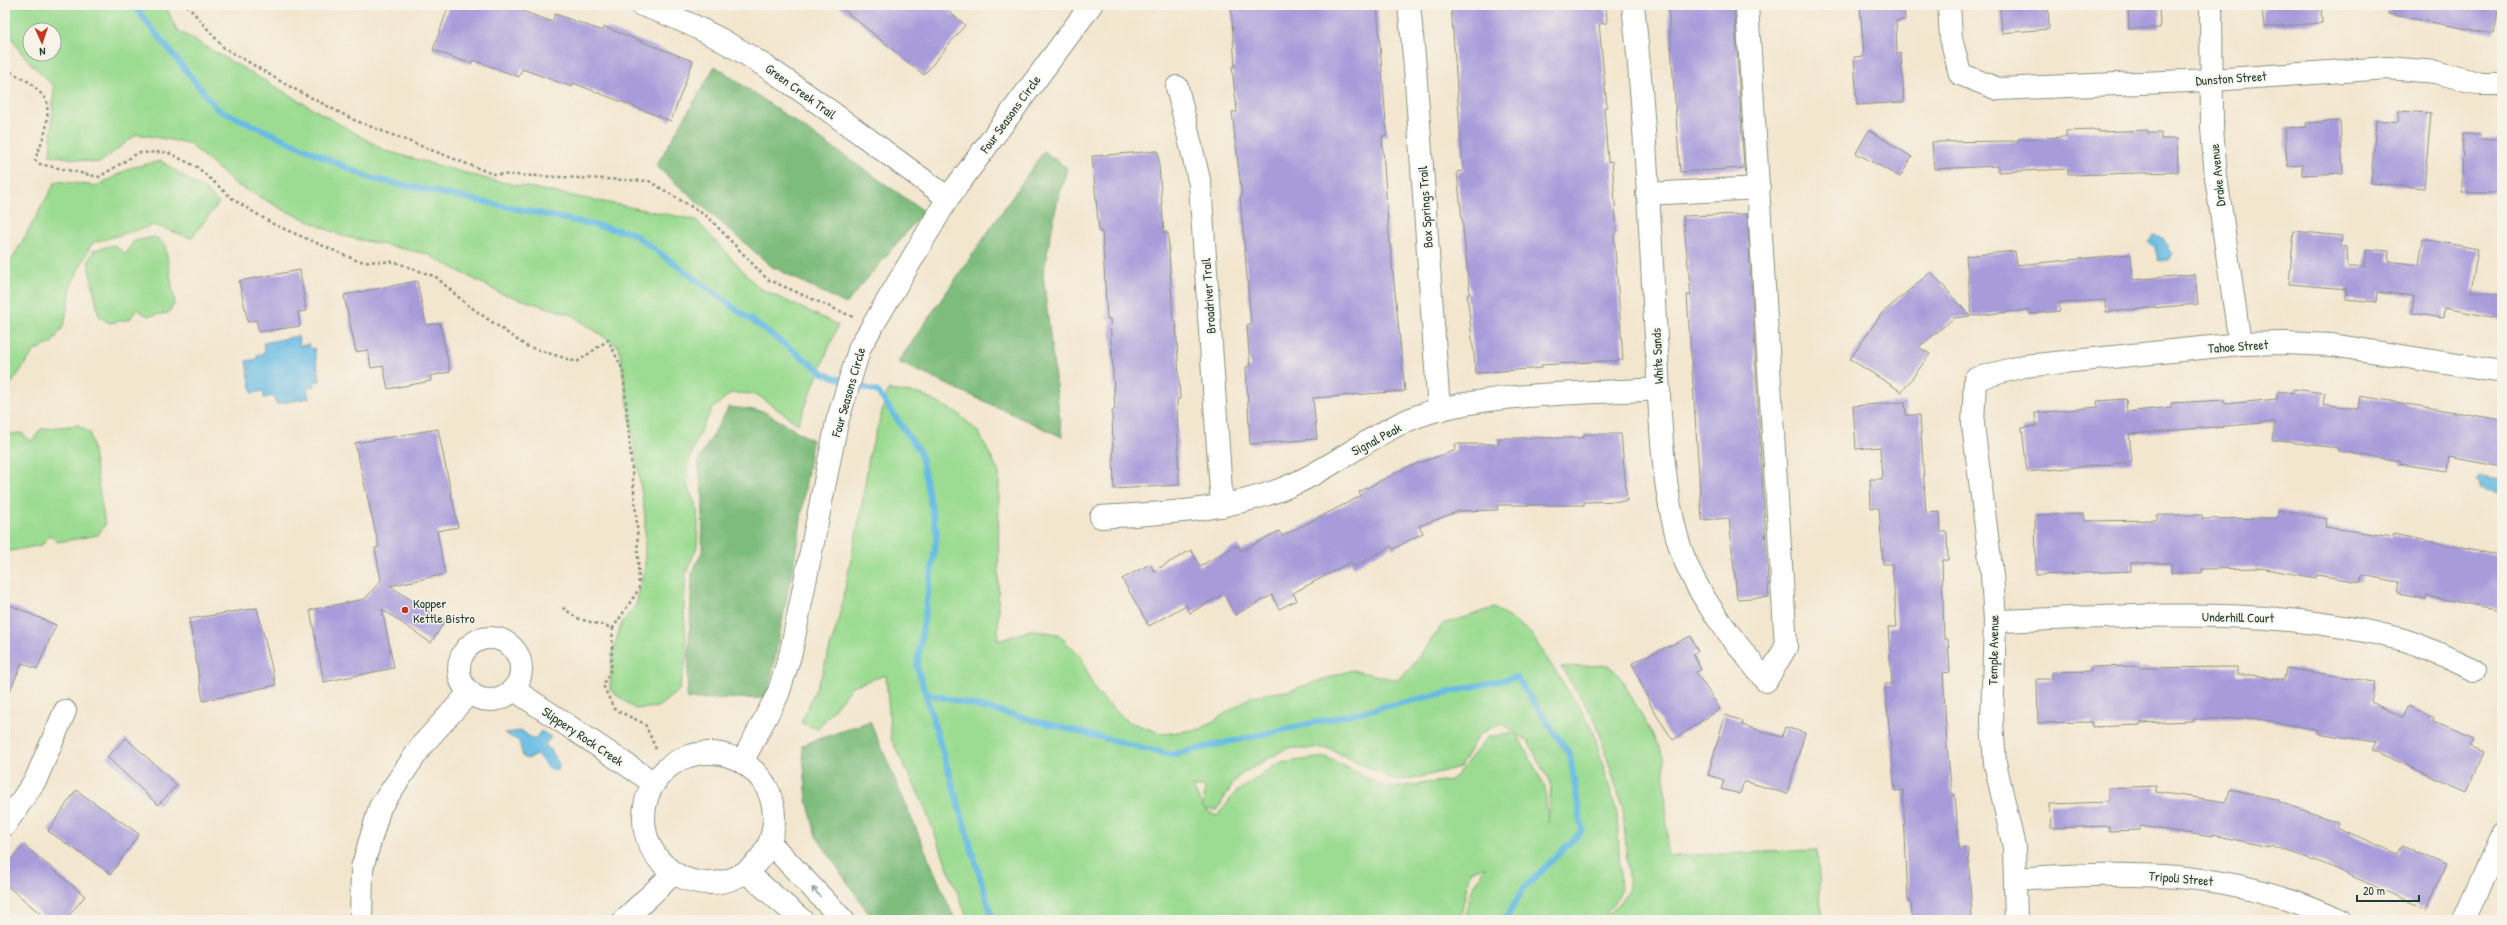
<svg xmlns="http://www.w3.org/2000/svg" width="2507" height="925" font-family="'Patrick Hand',sans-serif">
<rect width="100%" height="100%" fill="#f7f3e8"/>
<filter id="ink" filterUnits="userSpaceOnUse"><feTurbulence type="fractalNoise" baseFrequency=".025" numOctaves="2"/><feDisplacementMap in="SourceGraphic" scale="8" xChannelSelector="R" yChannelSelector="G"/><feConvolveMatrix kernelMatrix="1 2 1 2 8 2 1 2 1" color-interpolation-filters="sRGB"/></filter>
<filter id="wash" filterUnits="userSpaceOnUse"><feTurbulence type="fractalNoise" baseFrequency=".012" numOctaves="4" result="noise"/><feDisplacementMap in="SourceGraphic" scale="16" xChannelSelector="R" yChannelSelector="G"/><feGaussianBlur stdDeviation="0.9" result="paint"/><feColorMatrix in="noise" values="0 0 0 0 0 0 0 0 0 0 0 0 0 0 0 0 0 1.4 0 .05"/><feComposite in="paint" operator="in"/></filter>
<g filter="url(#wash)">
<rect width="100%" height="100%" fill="#f3e6cf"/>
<!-- green -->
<g fill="#9cdc92" stroke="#5e8c63" fill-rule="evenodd">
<path d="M5,5H165L177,30L386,151L491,180L696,220L759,288L838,325L798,424L756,394L731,393L712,409L697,438L687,466L688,488L697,508L698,525L697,547L686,573L684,610L687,656L679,690L658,707L635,709L610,690L612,654L622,622L636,605L645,565V515L619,347L572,315L500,293L427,254L342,236L284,210L237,185L188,143L137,134L99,163L50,155L54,87C29,61 5,44 5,5ZM30,30H54V54H30Z"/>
<path d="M161,161L209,193L219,203L191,238L154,225L92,243L72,283L64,325L52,343L34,351L5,393V272L56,181L97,186L130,168Z"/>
<path d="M155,237L165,245L175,303L168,313L148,316L137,309L130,319L109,323L99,316L88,263L94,250L114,245L126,254L134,241Z"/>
<path d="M888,390L920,394L958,413L979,433L999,473L998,641L1031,630L1058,634L1081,657L1095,690L1107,703L1129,722L1163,734L1201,729L1252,696L1288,691L1352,670L1397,680L1410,669L1443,624L1494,608L1529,631L1592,727L1617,813L1621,892L1602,920H1465L1470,893L1485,867L1470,871L1460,920H968L922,801L891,739L886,675L852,686L818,729L801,723L821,677L838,622L861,511L869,457ZM1501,723L1516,733L1488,737L1452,780L1387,788L1326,757L1279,763L1236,792L1217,816L1204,809L1217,810L1238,776L1287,748H1328L1394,780L1417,778L1460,767L1479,734ZM1517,734L1528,741L1551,785L1548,823L1545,787ZM1193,787H1205L1203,808Z"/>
<path d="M78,425L90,433L105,525L98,535L58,542L49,535L42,545L5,552V435L21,433L32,441L41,429Z"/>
<path d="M1609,665L1621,678L1664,756L1668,856L1817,850L1822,920H1604L1629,891L1623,809L1596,722L1561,667Z"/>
</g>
<!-- forest -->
<g fill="#7dbc7c" stroke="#4e7c58">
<path d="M715,66L924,211L846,304L771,266L656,166Z"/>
<path d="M1044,151L1067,168L1057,203L1043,275L1062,437L898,362Z"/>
<path d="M729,407L763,411L812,440L798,541L767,698L687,699L692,573L702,552L703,500L698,461Z"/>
<path d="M870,721L955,920H873L816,836L807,800L802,745Z"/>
</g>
<!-- water -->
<g fill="#68bce4" stroke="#447c8c">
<path d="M2154,235L2164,240L2173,253L2170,259L2164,262L2158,260L2155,247L2149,242Z"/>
<path d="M298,336L300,346L309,344L310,349L314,348L320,381L314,382L315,386L307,387L309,398L276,404L274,396L264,398L263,391L252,393L246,361L257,359V355L265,353L263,343Z"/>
<path d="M2479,476L2502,479V494L2479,488L2480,484L2476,481Z"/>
<path d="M522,731L534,740L541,731L551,737L545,745L551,750L559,765L558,770L552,771L537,755L527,759L523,757L519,741L504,733Z"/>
</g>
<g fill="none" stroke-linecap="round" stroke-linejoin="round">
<!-- stream -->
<g stroke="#68bce4" stroke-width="6">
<path d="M133,5L217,109L370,178L632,233L825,374L878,392L920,452L937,534L917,666L993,920"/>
<path d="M925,693L1171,755L1516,677L1570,755L1582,831L1524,888L1505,920"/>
</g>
</g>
<g id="blocks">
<!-- building -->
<g fill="#a79bda">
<path d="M449,5H506L552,22L555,14L603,31L604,27L693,61L671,121L573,83L572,87L522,69L519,77L473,60L471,64L433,50Z"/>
<path d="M838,5H941L965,25L924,75Z"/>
<path d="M1231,5H1377L1387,136H1382L1388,223L1405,391L1313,398L1317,439L1250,444L1246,367H1250L1247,325L1251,324L1240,196H1242L1232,112H1237L1232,67H1235Z"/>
<path d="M1451,5H1606L1607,23L1599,24L1607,107H1604L1608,162L1612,161L1615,203L1617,234H1614L1623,360L1541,365L1542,368L1476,373L1467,294H1470L1457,172L1463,171Z"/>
<path d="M1668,5H1734L1744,168L1680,172Z"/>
<path d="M1860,5H1904L1905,20L1896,21L1897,54L1901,53L1904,102L1857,105L1854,57L1864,56Z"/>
<path d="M2000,5H2048L2049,29L2002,33Z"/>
<path d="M2128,5H2159L2160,28L2129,29Z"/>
<path d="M2266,5H2321L2322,23L2264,27L2262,9L2266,8Z"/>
<path d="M2389,5H2499L2494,34L2388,14Z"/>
<path d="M2399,111L2431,113L2424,188L2371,183L2376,120L2398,122Z"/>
<path d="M2340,121L2343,173L2302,175V165L2287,166L2285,128L2307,127L2306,123Z"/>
<path d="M1869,130L1912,157L1900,177L1856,153Z"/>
<path d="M2099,130V132L2148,130V133H2161V139H2177L2178,172L2068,175V169L1998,172V166L1934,169L1932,142L2018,141V139L2066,137V131Z"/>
<path d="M2463,134H2481V139H2502V193H2462Z"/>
<path d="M1158,151L1164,233H1168L1173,321H1176L1180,399H1177L1179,485L1114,489L1112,410H1115L1110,319H1107L1102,232H1099L1092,156Z"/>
<path d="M1747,214L1769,597L1737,599L1729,518L1702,520L1687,295H1691L1683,216Z"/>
<path d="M2294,231L2342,236L2341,246L2347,247L2348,267H2364L2366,249L2389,251L2388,261L2419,265L2423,239L2478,249L2471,291L2502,295V319L2444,308L2443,318L2412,313L2414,296L2378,292L2377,302L2346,299V289L2289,284Z"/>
<path d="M2015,251L2017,265L2131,254L2133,280L2195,274L2198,304L2106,312L2105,300L2059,303L2060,311L2030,314L2029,310L1972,316L1966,256Z"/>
<path d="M300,270L306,311L298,312L300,326L259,332L256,320L248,322L239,281Z"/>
<path d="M1931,272L1970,316L1954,318L1919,347L1930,354L1902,392L1850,359L1882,313Z"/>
<path d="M417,281L426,325L440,323L450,372L430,376L431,381L388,389L383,366L371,368L368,350L356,352L344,295Z"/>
<path d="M2293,389L2325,393L2323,404L2358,409L2360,396L2502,420V467L2449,457L2447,471L2400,464V461L2338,451V448L2272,440L2275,422L2129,434L2132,462L2027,472L2022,428L2036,426L2035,413L2098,407L2097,401L2126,399L2127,412L2171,407V403L2190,402L2224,400L2225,404L2277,399L2278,391L2293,393Z"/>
<path d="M1905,402L1906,415H1920L1926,513L1940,512L1941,532H1947L1948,560H1942L1944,639H1948L1950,672L1943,673L1947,746L1952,795L1955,794L1959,849L1968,848L1972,920H1912L1911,901H1908L1903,790L1895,791L1885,684H1892L1888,627H1897L1892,564H1883L1879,508H1871L1870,479H1882L1880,447L1856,449L1853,406Z"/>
<path d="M438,429L458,527L437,531L445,574L390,586L444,622L431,643L382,609L394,668L324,682L310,610L365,599L381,580L375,548L379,547L355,443Z"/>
<path d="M1584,434H1621L1627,501L1584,502V505H1497L1498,510L1459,511L1419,526L1423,533L1393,549L1391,546L1354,567L1351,562L1293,593L1297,600L1279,609L1272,595L1235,615L1224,594L1190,613L1186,605L1149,626L1122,579L1150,564L1154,571L1191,550L1200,566L1238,545L1241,551L1279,531L1282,536L1361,496L1359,492L1405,468L1456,450L1455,444H1499L1498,438H1584Z"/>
<path d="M2278,510L2327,519L2325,527L2393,537V534L2502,556V610L2426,596V599L2397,594L2399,582L2362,575L2361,582L2317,575L2316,578L2260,568L2202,569V573H2171V563H2131V571L2036,575L2035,515L2084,514L2085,521L2157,520V515H2202V519L2277,518Z"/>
<path d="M5,603L56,625L37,669L22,663L5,702Z"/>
<path d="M257,608L276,685L203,701L189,619Z"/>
<path d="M1691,636L1698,652L1693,654L1701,670L1696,672L1720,709L1673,740L1653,710L1632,663Z"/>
<path d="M2139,666V668L2237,667V675H2253L2284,680L2286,668L2375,682L2371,702L2402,717L2408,706L2434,718L2433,722L2474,739L2470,746L2484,752L2467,792L2372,750L2376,742L2317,733L2318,730L2253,718L2194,719V721L2140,723V725L2092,727V722L2038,723L2037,679H2052V672L2091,671V667Z"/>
<path d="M1725,715L1743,721L1742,725L1782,737L1785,727L1805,733L1787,794L1744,781L1740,794L1721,789L1724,780L1708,775Z"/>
<path d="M126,738L177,785L158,805L107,757Z"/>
<path d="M2156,786V792L2227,802L2230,789L2279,800V802L2338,822L2336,827L2398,854L2402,846L2446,865L2426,909L2322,863L2270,845L2269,847L2213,835V837L2140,826V830L2109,831V826L2051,828L2050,804L2108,802V788Z"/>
<path d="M76,790L139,834L111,874L48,831Z"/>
<path d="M24,845L85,896L65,920H48L5,884V867Z"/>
</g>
</g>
</g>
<g filter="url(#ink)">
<use href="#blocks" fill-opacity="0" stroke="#899282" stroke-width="1"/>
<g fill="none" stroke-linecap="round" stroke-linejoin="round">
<defs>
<g id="minor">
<path d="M642,5C716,30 769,67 831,112C870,141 909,169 948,198"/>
<path d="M1409,5L1415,67L1439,410"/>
<path d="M1633,5C1646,121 1650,238 1657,355C1660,415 1662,502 1684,558C1702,604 1736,642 1766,681L1786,647L1747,5"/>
<path d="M1949,5L1951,38L1960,74L1998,89L2212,80L2388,68L2436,72L2481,84H2502"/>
<path d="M2211,5L2212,128L2216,177L2240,344"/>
<path d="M1177,87L1200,184L1222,506"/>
<path d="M1647,194L1759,188"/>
<path d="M1101,517C1166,513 1233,511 1294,484C1339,464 1379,428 1427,413C1496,392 1586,394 1659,389"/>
<path d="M1995,621C2131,617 2270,604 2404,640C2428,647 2451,660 2474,670"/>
<circle cx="490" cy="669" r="31"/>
<path d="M513,689L654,783"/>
<circle cx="709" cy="818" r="65"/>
<path d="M742,762L778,694L791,652L837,422L860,347L948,198L1091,5"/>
<path d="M5,825L36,779L65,711"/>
<path d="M770,843L843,920"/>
<path d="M746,872L802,920"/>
<path d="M2016,879C2132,871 2233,869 2340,920"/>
<path d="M361,920L362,868L380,807L423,744L470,692"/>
<path d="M624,920L674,873"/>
<path d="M2016,920L2014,847L1995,763L1992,722L1995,621L1992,575L1973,425L1975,379L2024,366L2240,344L2285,343L2332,345L2502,372"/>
<path d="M2464,920L2502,834"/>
</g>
</defs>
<!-- minor casing -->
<use href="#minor" stroke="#899282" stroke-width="24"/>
<!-- path -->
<g stroke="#899282" stroke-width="2.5" stroke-dasharray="3 3" stroke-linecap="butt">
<path d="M187,5L223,47L287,85L354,120L493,174L649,181L708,217L767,279L853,317"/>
<path d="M5,69L31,83L47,100C49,130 44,134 35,160L40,164L99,177L138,153L167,152L197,167L234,200L273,224L358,261L395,262L436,277L465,303L526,346L577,362L608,340L623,370L637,525L639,589L613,628L579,619L560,606"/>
<path d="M613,628L611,669L603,685L614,709L645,724L656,749"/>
</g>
<!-- minor -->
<use href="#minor" stroke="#fff" stroke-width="22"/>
</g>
<!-- one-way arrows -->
<defs><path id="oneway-shaft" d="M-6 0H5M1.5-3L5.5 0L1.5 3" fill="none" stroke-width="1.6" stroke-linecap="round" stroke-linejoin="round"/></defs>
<use stroke="#8f9e9a" href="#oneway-shaft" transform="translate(816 892) rotate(-134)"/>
</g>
<!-- markers -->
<circle fill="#c8321e" stroke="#f7f3e8" stroke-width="1.5" cx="405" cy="610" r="4"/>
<g text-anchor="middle" stroke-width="3" stroke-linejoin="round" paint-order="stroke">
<!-- street labels -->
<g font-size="13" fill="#1f3d34" stroke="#f7f3e8">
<text transform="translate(2231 78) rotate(-4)" y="5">Dunston Street</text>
<text transform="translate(801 91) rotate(36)" y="5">Green Creek Trail</text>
<text transform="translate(1010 114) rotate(-54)" y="5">Four Seasons Circle</text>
<text transform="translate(2217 175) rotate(-96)" y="5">Drake Avenue</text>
<text transform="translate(1425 207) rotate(-94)" y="5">Box Springs Trail</text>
<text transform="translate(1208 296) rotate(-94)" y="5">Broadriver Trail</text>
<text transform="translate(2238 346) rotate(-4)" y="5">Tahoe Street</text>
<text transform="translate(1657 356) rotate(-93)" y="5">White Sands</text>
<text transform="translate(848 392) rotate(-74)" y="5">Four Seasons Circle</text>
<text transform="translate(1376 439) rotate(-28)" y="5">Signal Peak</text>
<text transform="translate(2238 617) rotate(1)" y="5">Underhill Court</text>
<text transform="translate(1993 650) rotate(-89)" y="5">Temple Avenue</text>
<text transform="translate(583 736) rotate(34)" y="5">Slippery Rock Creek</text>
<text transform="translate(2181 878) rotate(5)" y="5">Tripoli Street</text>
</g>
<!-- poi labels -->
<g font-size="13" fill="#1f3d34" stroke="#f7f3e8" text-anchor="start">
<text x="413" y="608">Kopper<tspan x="413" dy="15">Kettle Bistro</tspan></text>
</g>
</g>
<!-- margin -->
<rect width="2507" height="925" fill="none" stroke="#f7f3e8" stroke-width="20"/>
<!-- north arrow -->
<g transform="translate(42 42) rotate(177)"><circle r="19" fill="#f7f3e8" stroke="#a1aaa0"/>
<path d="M0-3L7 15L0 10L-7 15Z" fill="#c8321e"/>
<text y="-6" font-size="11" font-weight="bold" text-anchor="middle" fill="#1f3d34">N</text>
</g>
<!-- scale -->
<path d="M2357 895v6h62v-6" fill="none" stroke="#1f3d34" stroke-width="2"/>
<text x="2363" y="895" font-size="12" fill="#1f3d34" stroke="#f7f3e8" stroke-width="3" paint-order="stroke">20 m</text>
</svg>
